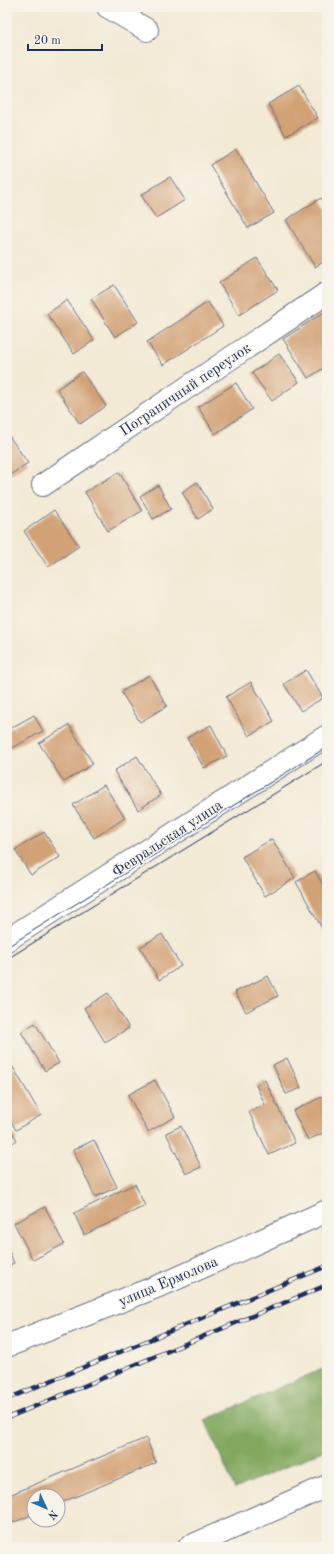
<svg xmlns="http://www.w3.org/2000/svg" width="334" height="1554" font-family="'Old Standard TT',serif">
<rect width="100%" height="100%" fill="#f7f3e8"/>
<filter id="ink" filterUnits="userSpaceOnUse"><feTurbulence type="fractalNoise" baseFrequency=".025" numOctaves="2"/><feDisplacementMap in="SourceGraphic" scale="8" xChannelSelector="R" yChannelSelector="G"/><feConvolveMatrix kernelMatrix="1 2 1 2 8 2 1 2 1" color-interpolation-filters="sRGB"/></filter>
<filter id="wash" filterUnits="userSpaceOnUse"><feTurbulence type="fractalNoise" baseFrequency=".012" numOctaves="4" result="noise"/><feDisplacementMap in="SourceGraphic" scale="16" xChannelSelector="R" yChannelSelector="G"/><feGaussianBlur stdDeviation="0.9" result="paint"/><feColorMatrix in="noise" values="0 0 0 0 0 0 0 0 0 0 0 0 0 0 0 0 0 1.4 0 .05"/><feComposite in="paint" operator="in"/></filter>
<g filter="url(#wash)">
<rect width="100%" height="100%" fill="#f3ead5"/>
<!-- forest -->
<path fill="#82a85f" stroke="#4e6c5e" d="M327,1367V1449L235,1489L205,1420Z"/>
<g id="blocks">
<!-- building -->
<g fill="#d2a176">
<path d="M299,86L318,118L286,136L268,104Z"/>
<path d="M236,149L274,213L248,228L210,165Z"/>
<path d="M170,177L185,200L156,218L141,195Z"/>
<path d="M321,198L327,208V260L315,267L286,220Z"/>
<path d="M257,258L278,290L239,315L219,283Z"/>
<path d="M114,285L138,322L115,337L91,299Z"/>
<path d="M67,300L94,340L74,354L47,314Z"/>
<path d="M208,302L223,326L163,365L147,342Z"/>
<path d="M327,310V366L308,378L283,339Z"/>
<path d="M279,354L299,382L272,401L252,373Z"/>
<path d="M82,372L106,406L80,424L57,389Z"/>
<path d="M236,383L252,409L215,434L198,407Z"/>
<path d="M7,433L28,463L7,477Z"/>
<path d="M119,472L142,511L108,531L85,492Z"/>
<path d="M197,482L213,509L198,519L182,492Z"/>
<path d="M158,485L171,509L153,519L140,496Z"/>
<path d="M54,510L79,546L48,567L24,531Z"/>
<path d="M306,670L323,698L301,711L284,684Z"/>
<path d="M149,675L167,706L140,722L121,692Z"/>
<path d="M251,682L274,721L249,736L226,697Z"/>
<path d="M34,715L43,731L7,751V730Z"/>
<path d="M69,725L93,764L64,782L39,743Z"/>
<path d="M211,725L227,756L204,768L187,738Z"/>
<path d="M137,756L161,795L138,810L114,771Z"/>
<path d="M104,785L125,818L94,838L73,805Z"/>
<path d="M44,832L60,857L31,875L15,850Z"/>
<path d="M272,839L295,878L265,896L242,857Z"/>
<path d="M315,871L327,892V937L296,882Z"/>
<path d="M162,934L181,966L159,980L140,947Z"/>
<path d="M268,976L278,996L246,1012L235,992Z"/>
<path d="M108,993L129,1028L105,1042L84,1008Z"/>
<path d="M35,1023L59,1063L45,1071L21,1032Z"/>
<path d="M7,1057L41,1115L16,1130L7,1115Z"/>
<path d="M287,1058L301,1088L286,1094L273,1065Z"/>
<path d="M155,1080L175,1117L148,1132L128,1095Z"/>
<path d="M265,1080L295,1143L269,1155L249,1112L265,1105L256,1085Z"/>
<path d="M326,1095L327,1131L308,1140L293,1111Z"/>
<path d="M7,1124L17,1140L7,1147Z"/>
<path d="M181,1126L201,1167L186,1174L166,1133Z"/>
<path d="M94,1140L117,1187L95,1197L73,1150Z"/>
<path d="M135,1184L145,1206L84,1235L74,1213Z"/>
<path d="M45,1207L64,1244L33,1260L14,1223Z"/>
<path d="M7,1247L14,1263L7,1266Z"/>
<path d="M146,1438L156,1463L58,1504V1496H34V1514L7,1525V1496Z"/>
</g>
</g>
</g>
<g filter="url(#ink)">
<use href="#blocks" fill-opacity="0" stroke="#677088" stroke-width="1"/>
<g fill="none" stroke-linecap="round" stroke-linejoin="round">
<defs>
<g id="minor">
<path d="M108,7L147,30"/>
<path d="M43,485L327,293"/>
<path d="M7,940L327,736"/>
<path d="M7,1346L171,1281L327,1211"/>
<path d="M189,1547L327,1486"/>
</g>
</defs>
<!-- minor casing -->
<use href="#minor" stroke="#677088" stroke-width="24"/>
<!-- minor -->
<use href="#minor" stroke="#fff" stroke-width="22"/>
<!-- tram -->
<g stroke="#1b2f5e" stroke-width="1">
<path d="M7,947L327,747"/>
<path d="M7,959L327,761"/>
</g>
<defs>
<g id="rail">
<path d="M7,1399L327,1266"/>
<path d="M7,1418L327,1285"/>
</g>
</defs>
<!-- rail casing -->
<use href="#rail" stroke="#1b2f5e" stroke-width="4.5"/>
<!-- rail -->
<use href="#rail" stroke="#f7f3e8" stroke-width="3" stroke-dasharray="9" stroke-linecap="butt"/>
</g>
</g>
<g text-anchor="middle" stroke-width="3" stroke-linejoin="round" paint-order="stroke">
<!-- street labels -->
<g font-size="15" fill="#1b2f5e" stroke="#f7f3e8">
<text transform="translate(185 389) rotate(-34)" y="5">Пограничный переулок</text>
<text transform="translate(167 838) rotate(-33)" y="5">Февральская улица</text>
<text transform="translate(168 1281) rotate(-23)" y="5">улица Ермолова</text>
</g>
</g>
<!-- margin -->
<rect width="334" height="1554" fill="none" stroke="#f7f3e8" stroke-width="24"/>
<!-- north arrow -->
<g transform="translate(46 1508) rotate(134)"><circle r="19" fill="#f7f3e8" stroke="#9fa5b1"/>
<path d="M0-3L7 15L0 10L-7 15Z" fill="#1f6fb2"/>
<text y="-6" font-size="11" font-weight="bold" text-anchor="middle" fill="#1b2f5e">N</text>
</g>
<!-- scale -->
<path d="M28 44v6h74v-6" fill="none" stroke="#1b2f5e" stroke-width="2"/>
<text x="34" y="44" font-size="12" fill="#1b2f5e" stroke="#f7f3e8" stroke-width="3" paint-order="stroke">20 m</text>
</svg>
